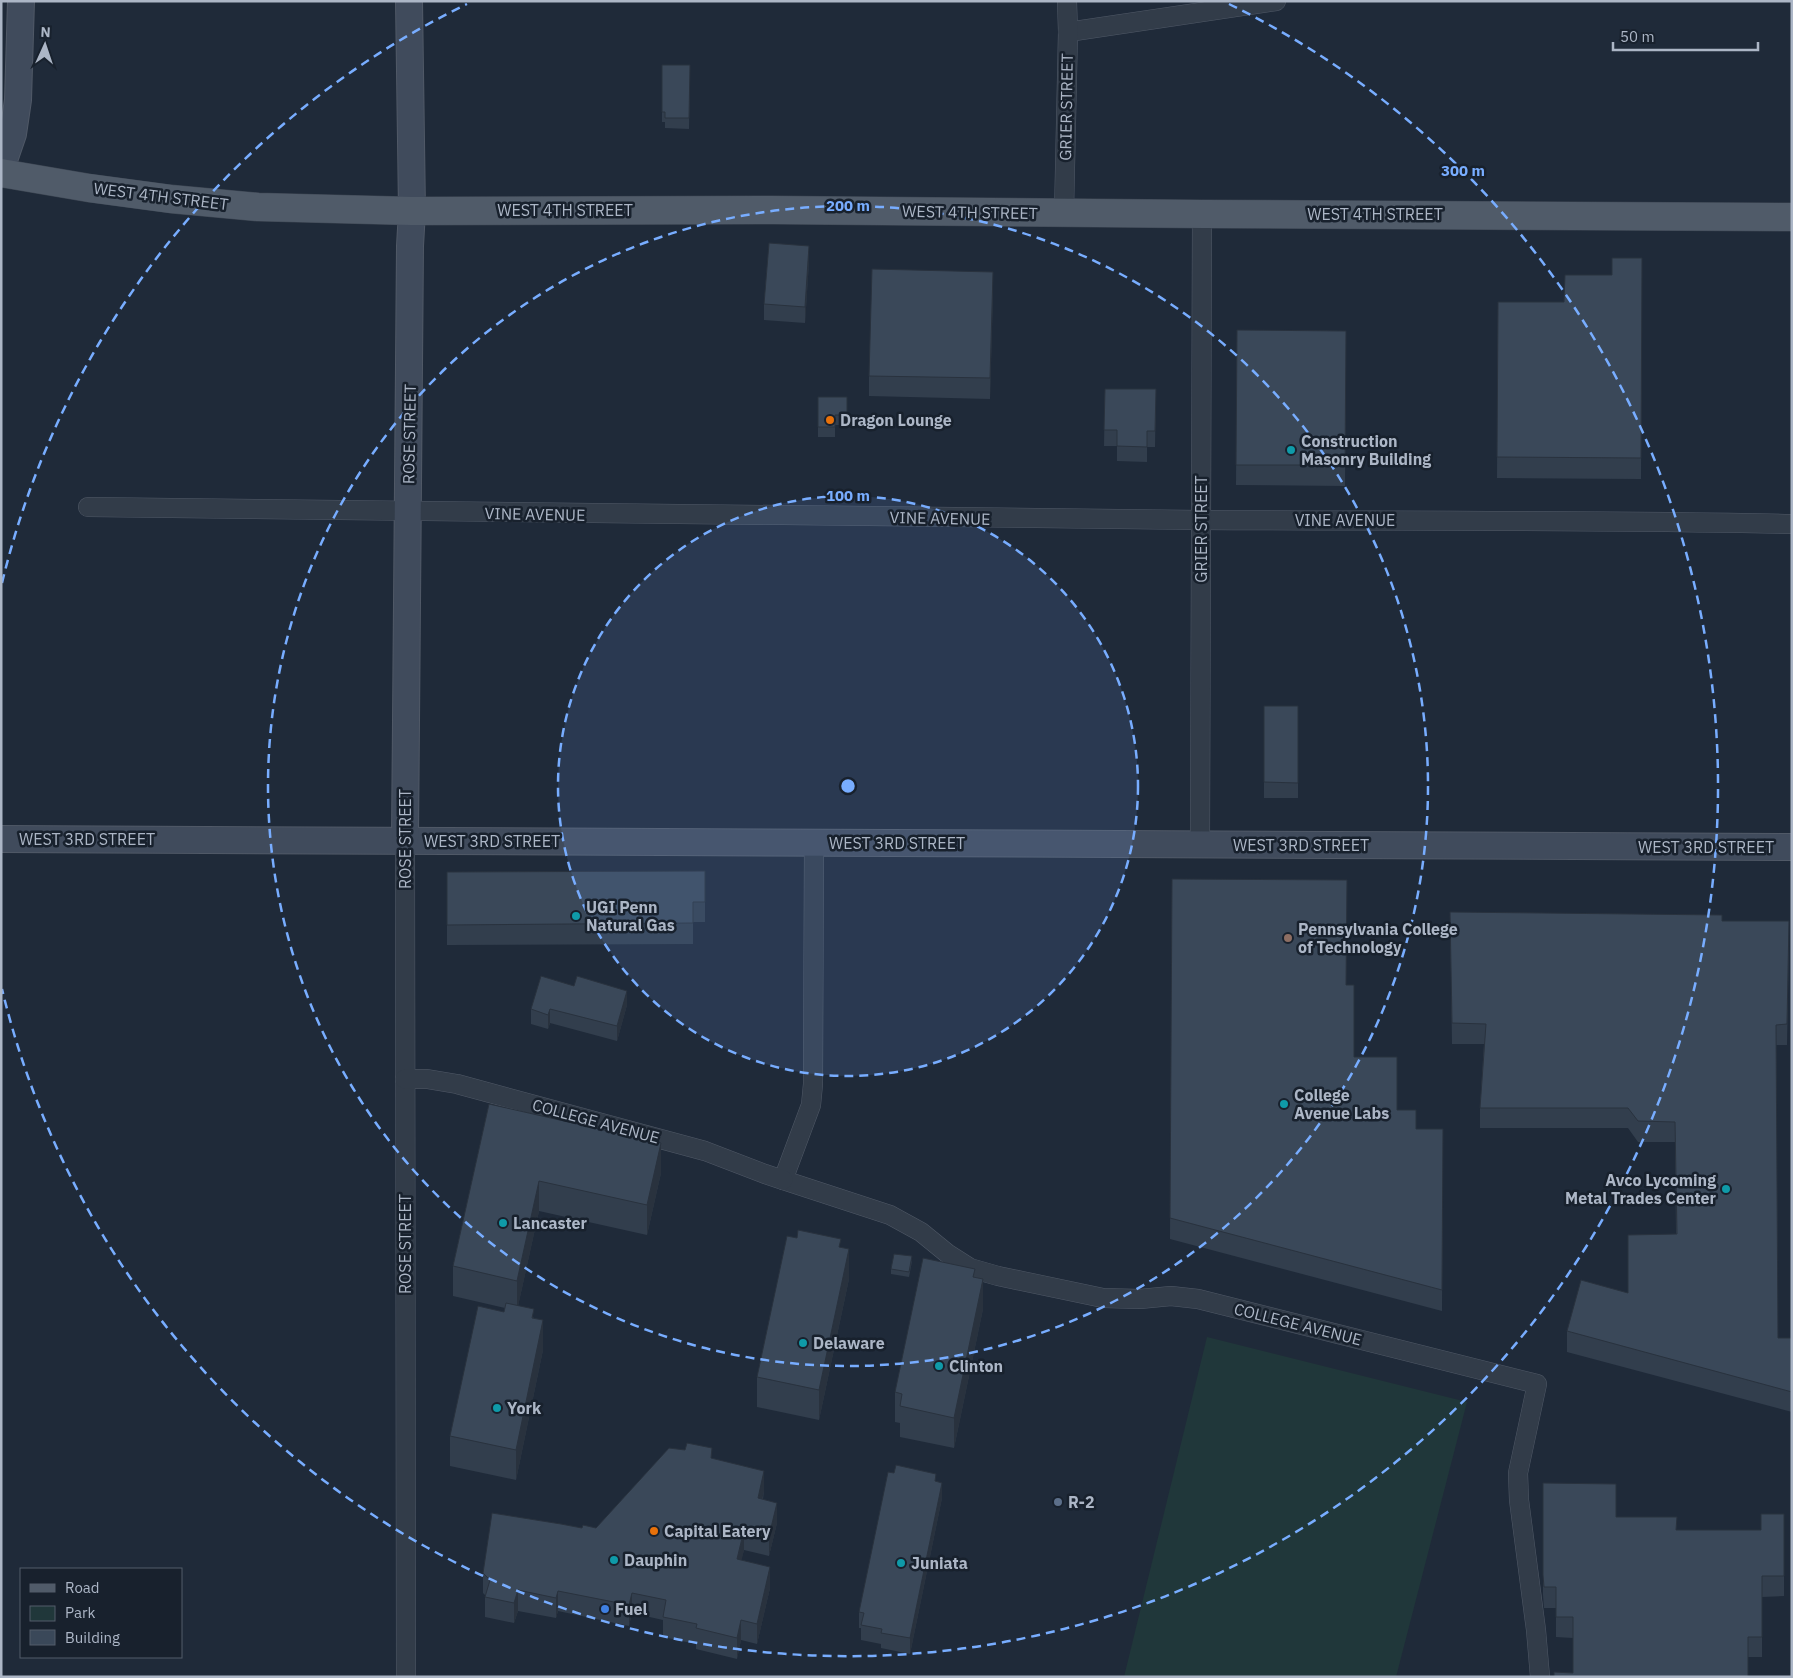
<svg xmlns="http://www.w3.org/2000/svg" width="1793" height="1678" font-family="'IBM Plex Sans',sans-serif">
<rect width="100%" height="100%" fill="#1f2a39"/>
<!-- green -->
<path fill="#20373a" d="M1207,1337L1467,1402L1396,1677H1124Z"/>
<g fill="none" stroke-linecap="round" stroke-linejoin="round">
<defs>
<g id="street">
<path d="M1068,32L1276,1"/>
<path d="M1064,213L1068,32L1067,1"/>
<path d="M88,507C459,514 830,518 1201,520C1398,521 1595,520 1792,524"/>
<path d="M405,840L406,1677"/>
<path d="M814,842L813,1084L811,1105L783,1180L890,1215L921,1232L948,1254L970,1268L998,1276L1103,1298L1140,1299L1171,1296L1198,1299L1537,1384L1518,1473L1519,1500L1536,1630L1540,1677"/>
<path d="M1200,844L1202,214"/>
<path d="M405,1079H427L457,1084L705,1151L765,1174L783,1180"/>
</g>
<g id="secondary">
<path d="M1,169L13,134L18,100L21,1"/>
<path d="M1,839L1792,847"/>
<path d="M405,840L410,246L412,211L409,1"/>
</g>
<path id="primary" d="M1,173L89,188L171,199L258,207L412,211L773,210L1202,214L1792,217"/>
</defs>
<!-- street casing -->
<use href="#street" stroke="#505967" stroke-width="20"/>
<!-- secondary casing -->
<use href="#secondary" stroke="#505967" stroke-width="28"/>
<!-- primary casing -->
<use href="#primary" stroke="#3c4552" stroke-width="29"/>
<!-- street -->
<use href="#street" stroke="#323c49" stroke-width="19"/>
<!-- secondary -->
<use href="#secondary" stroke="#404b5c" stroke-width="26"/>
<!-- primary -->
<use href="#primary" stroke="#505b69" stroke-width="28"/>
</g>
<!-- wall -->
<g fill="#323e4d">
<path d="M662,65H690L689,129L665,128V122H662Z"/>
<path d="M1642,258L1641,479L1497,478L1498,302H1564Z"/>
<path d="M809,261L805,323L764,320V304Z"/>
<path d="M993,292L990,399L869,396V376Z"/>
<path d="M1237,330L1346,331L1345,486L1236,485Z"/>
<path d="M1105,389H1156L1155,447H1147V462L1117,461V446H1104Z"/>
<path d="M818,397H847V425H835V437H818Z"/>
<rect x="1264" y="706" width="34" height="92"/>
<path d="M705,871V922H693V944L447,945V872Z"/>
<path d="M1172,879L1346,985L1354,1057L1397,1110L1416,1129H1443L1442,1311L1170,1239Z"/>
<path d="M1450,912L1722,921L1789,941L1787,1045H1776L1778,1338H1792V1412L1567,1352V1331L1628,1293L1676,1234L1675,1142H1638L1628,1128H1480V1108L1484,1044H1452Z"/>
<path d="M627,1005L617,1041L550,1023L548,1029L531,1024V1009Z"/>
<path d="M489,1104L661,1173L647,1235L539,1211L518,1306L534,1318L543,1350L516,1480L450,1466V1436L504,1312L505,1308L453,1296V1266Z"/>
<path d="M841,1247L849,1279L819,1420L757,1407V1377Z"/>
<path d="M912,1261L909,1277L891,1274V1269Z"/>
<path d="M975,1277L983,1309L954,1448L900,1437V1423L895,1422V1392Z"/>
<path d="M712,1458L764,1491L763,1499L777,1523L769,1556L744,1550L741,1560L770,1588L757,1644L741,1640L737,1659L696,1649V1644L663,1637V1620L632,1613L629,1626L558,1611L556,1618L518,1611L514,1623L485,1617V1595L483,1593V1573L582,1528H596Z"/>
<path d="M936,1481L942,1498L910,1654L881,1648V1644L861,1640V1628H859V1612Z"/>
<path d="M1543,1483L1616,1517L1677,1530H1761L1784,1514V1596L1762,1597V1657H1748L1573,1673V1638L1556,1637V1608H1544L1543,1595Z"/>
</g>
<!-- shaded-wall -->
<g fill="#29323e">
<path d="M809,246V261L805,323V307Z"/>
<path d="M993,272V292L990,399V378Z"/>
<path d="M627,991V1005L617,1041V1026Z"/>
<path d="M550,1009V1023L548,1029V1015Z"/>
<path d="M661,1143V1173L647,1235V1205Z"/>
<path d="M539,1181V1211L517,1311V1281Z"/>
<path d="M849,1249V1279L819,1420V1390Z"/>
<path d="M983,1279V1309L954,1448V1418Z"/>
<path d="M543,1320V1350L516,1480V1450Z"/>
<path d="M764,1471V1491L758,1519V1498Z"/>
<path d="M942,1483V1498L910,1654V1638Z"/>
<path d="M777,1503V1523L769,1556V1536Z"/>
<path d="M744,1530V1550L737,1580V1559Z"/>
<path d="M770,1567V1588L757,1644V1624Z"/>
<path d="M518,1590V1611L514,1623V1603Z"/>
<path d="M558,1591V1611L556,1618V1598Z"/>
<path d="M632,1593V1613L629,1626V1605Z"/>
<path d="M741,1620V1640L737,1659V1638Z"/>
</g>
<!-- building -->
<g fill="#3a4859" stroke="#29323e">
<path d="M662,65H690L689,118H665V112H662Z"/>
<path d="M769,243L809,246L805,307L764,304Z"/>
<path d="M1612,258H1642L1641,458L1497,457L1498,302H1564L1565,275H1612Z"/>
<path d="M872,269L993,272L990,378L869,376Z"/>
<path d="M1237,330L1346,331L1345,465H1236Z"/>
<path d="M1105,389H1156L1155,431H1147V447L1117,446V430H1104Z"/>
<path d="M818,397H847V415H835V427H818Z"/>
<path d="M1264,706H1298V783L1264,782Z"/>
<path d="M705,871V902H693V923L447,925V872Z"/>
<path d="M1172,879L1347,880L1346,985H1354V1057H1397V1110H1416V1129H1443L1442,1290L1170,1218Z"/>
<path d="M1450,912L1722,915V921H1789L1787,1024L1776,1025L1778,1338H1792V1392L1567,1331L1581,1280L1628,1293V1235L1677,1234L1675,1122L1638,1121L1628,1108H1480L1486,1024L1452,1023Z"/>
<path d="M541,976L574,986L577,976L627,991L617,1026L550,1009L548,1015L531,1009Z"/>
<path d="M489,1104L661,1143L647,1205L539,1181L517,1281L453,1266Z"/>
<path d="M798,1230L841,1239L839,1247L849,1249L819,1390L757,1377L787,1236L797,1238Z"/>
<path d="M894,1254L912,1256L909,1272L891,1269Z"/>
<path d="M923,1258L975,1269L973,1277L983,1279L954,1418L900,1406L902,1394L895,1392Z"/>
<path d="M506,1303L534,1309L532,1318L543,1320L516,1450L450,1436L478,1306L504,1312Z"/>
<path d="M687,1443L712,1448L711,1458L764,1471L758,1498L777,1503L769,1536L744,1530L737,1559L770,1567L757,1624L741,1620L737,1638L696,1628L697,1624L663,1617L666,1600L632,1593L629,1605L558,1591L556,1598L518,1590L514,1603L485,1597L490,1580L483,1573L492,1513L561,1524L582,1528L583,1525L596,1528L669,1448L685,1450Z"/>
<path d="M896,1465L936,1474L935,1481L942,1483L910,1638L881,1633L882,1629L861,1625L864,1613L859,1612L888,1472L894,1473Z"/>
<path d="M1543,1483L1616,1484V1517H1677L1676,1530H1761V1514H1784V1576H1762V1637H1748V1677H1554V1672L1573,1673V1617H1556V1587H1544L1543,1575Z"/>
</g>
<!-- distance rings -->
<circle cx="848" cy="786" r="290" fill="#78adff" fill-opacity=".12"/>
<g fill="none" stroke="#78adff" stroke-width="2.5" stroke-dasharray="9 6">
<circle cx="848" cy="786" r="290"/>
<circle cx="848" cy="786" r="580"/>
<path d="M2 583A870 870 0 0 1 467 4M1229 4A870 870 0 1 1 2 989"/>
</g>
<!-- markers -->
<g fill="#e8710a" stroke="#18212d" stroke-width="2">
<circle cx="830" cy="420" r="5"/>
<circle cx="654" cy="1531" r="5"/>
</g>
<g fill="#0f9aa8" stroke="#18212d" stroke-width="2">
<circle cx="1291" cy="450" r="5"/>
<circle cx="576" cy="916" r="5"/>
<circle cx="1284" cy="1104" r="5"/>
<circle cx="1726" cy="1189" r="5"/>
<circle cx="503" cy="1223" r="5"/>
<circle cx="803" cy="1343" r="5"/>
<circle cx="939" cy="1366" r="5"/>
<circle cx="497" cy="1408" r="5"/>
<circle cx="614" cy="1560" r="5"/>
<circle cx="901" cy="1563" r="5"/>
</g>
<circle fill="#8d6e63" stroke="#18212d" stroke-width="2" cx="1288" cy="938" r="5"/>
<circle fill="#5c6f8a" stroke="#18212d" stroke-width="2" cx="1058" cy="1502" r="5"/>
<circle fill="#3f7fe0" stroke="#18212d" stroke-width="2" cx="605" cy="1609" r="5"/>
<g text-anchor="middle" stroke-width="5" stroke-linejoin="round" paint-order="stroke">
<!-- street labels -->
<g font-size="16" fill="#acb6c6" stroke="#18212d">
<text transform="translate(1066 107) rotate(-89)" y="6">GRIER STREET</text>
<text transform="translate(161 196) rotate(7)" y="6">WEST 4TH STREET</text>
<text x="565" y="216">WEST 4TH STREET</text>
<text transform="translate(970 212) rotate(1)" y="6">WEST 4TH STREET</text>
<text x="1375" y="220">WEST 4TH STREET</text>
<text transform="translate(409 434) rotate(-89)" y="6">ROSE STREET</text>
<text transform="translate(535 514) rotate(1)" y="6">VINE AVENUE</text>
<text transform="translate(940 518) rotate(1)" y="6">VINE AVENUE</text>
<text x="1345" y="526">VINE AVENUE</text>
<text transform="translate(1201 529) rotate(-90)" y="6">GRIER STREET</text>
<text x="87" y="845">WEST 3RD STREET</text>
<text transform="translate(405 839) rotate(-90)" y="6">ROSE STREET</text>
<text x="492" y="847">WEST 3RD STREET</text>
<text x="897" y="849">WEST 3RD STREET</text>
<text x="1301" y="851">WEST 3RD STREET</text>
<text x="1706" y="853">WEST 3RD STREET</text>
<text transform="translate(596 1121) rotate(15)" y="6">COLLEGE AVENUE</text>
<text transform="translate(405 1244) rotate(-90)" y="6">ROSE STREET</text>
<text transform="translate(1298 1324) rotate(14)" y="6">COLLEGE AVENUE</text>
</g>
<!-- poi labels -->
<g font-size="16" font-weight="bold" fill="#acb6c6" stroke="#18212d" text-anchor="start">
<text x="840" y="426">Dragon Lounge</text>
<text x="1301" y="447">Construction<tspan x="1301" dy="18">Masonry Building</tspan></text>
<text x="586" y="913">UGI Penn<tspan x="586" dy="18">Natural Gas</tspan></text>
<text x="1298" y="935">Pennsylvania College<tspan x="1298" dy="18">of Technology</tspan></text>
<text x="1294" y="1101">College<tspan x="1294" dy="18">Avenue Labs</tspan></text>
<text x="1716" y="1186" text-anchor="end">Avco Lycoming<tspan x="1716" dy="18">Metal Trades Center</tspan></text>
<text x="513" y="1229">Lancaster</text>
<text x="813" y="1349">Delaware</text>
<text x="949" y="1372">Clinton</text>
<text x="507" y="1414">York</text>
<text x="1068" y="1508">R-2</text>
<text x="664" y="1537">Capital Eatery</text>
<text x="624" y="1566">Dauphin</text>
<text x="911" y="1569">Juniata</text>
<text x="615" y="1615">Fuel</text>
</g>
</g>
<circle cx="848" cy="786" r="8" fill="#78adff" stroke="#18212d" stroke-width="2.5"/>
<g font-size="15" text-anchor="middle" font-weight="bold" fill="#78adff" stroke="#18212d" stroke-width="5" stroke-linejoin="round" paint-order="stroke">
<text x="1463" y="176">300 m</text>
<text x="848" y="211">200 m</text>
<text x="848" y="501">100 m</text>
</g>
<!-- border -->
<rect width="1793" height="1678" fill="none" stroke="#acb6c6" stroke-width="5"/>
<!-- legend -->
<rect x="20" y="1568" width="162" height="90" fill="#18212d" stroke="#535d6a"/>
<rect x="30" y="1584" width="25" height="8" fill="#505b69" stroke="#535d6a"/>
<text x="65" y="1593" font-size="15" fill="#acb6c6">Road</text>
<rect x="30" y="1606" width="25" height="15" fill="#20373a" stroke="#535d6a"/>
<text x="65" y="1618" font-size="15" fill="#acb6c6">Park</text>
<rect x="30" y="1630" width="25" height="15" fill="#3a4859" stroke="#535d6a"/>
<text x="65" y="1643" font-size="15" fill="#acb6c6">Building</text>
<!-- north arrow -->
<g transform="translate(45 45) rotate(3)" stroke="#18212d" stroke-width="4" paint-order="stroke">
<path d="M0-4L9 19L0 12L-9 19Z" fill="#acb6c6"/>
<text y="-8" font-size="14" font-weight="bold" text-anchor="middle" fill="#acb6c6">N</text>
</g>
<!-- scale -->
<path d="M1613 42v8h145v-8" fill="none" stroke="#acb6c6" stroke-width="2.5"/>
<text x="1620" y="42" font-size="15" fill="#acb6c6" stroke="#18212d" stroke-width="4" paint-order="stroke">50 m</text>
</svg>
